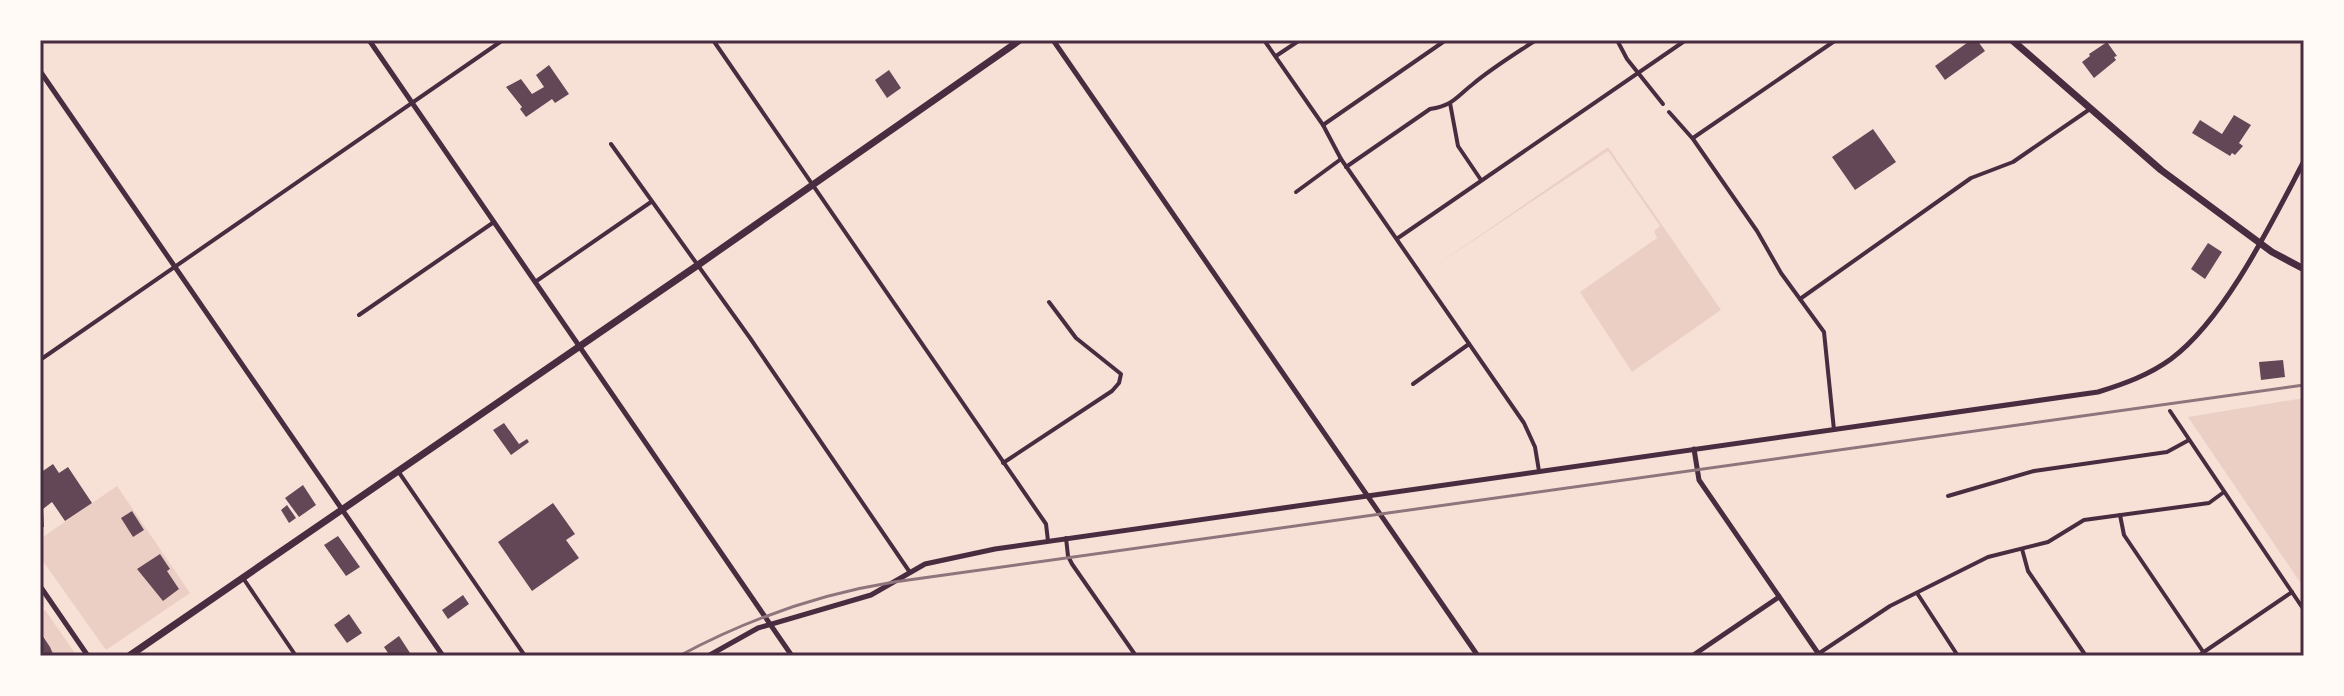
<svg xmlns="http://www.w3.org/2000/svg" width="2344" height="696" font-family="'Alegreya Sans',sans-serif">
<rect width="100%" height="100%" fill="#f7e1d7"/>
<!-- green -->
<g fill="#ebcfc5">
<path d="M1608,147L1721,310L1632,372L1580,292L1657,238L1654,231L1660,226L1608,151L1432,268Z"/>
<path d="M2304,398V588L2188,417Z"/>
<path d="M117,486L190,593L106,650L40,557V539Z"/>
<path d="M45,610L77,656H54L40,635V614Z"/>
</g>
<!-- building -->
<g fill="#644757">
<path d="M1971,40H1977L1985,51L1945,80L1935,66Z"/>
<path d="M2107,42L2117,56L2114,57L2116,60L2094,78L2082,62L2090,56L2089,54Z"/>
<path d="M549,65L569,94L555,103L552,99L526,117L520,109L522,107L506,87L521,79L532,94L544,87L536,75Z"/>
<path d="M889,70L901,88L887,98L875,80Z"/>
<path d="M2234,115L2251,125L2239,143L2243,146L2235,155L2232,153L2230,156L2192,133L2200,120L2222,134Z"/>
<path d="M1873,129L1896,162L1855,190L1832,157Z"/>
<path d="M2208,243L2222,252L2205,279L2191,269Z"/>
<path d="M2283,360L2285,377L2261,380L2259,362Z"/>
<path d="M504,423L519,444L527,439L529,442L511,455L493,430Z"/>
<path d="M53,464L59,473L68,467L92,503L65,521L52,502L43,509L44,527H40V473Z"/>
<path d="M303,485L316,505L299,517L285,498Z"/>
<path d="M553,503L575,534L566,540L579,558L532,591L498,542Z"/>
<path d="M287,505L296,518L289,523L281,510Z"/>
<path d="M132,511L144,530L133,537L121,518Z"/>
<path d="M338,536L360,567L346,576L324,545Z"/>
<path d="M160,554L170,569L167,571L179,589L163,601L137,569Z"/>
<path d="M463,595L469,604L448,619L442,610Z"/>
<path d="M349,614L362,633L347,643L334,625Z"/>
<path d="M40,632L50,647L54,656H40Z"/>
<path d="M399,636L412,656H390L384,647Z"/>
</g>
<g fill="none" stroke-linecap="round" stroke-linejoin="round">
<!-- minor -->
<g stroke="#4a2c40" stroke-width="4">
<path d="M713,40L1046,524L1048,541"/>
<path d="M1264,40L1323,125L1341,159L1524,423L1535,447L1539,471"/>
<path d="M1617,40L1627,59L1663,104"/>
<path d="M1276,56L1300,40"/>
<path d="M1450,103L1458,146L1481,180"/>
<path d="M1669,112L1693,139L1757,231L1781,273L1824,332L1834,430"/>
<path d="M1323,125L1446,40"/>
<path d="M1693,138L1836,40"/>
<path d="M611,144L750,338L909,571"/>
<path d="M1346,167L1430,109C1454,105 1456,97 1473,84C1492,68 1515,54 1536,40"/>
<path d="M1296,192L1341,159"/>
<path d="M1398,238L1686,40"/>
<path d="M535,282L651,202"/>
<path d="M1800,299L1971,178L2013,162L2090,109"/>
<path d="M359,315L494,222"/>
<path d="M40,360L503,40"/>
<path d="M1413,384L1469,344"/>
<path d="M2170,411L2304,610"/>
<path d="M1003,463L1112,391L1119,383L1121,374L1076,338L1049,302"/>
<path d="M398,471L525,656"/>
<path d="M1948,496L2034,471L2167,452L2189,440"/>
<path d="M2120,515L2124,535L2206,656"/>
<path d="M1066,538L1068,556L1072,564L1136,656"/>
<path d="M2022,549L2028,571L2086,656"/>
<path d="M243,578L296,656"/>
<path d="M1917,593L1958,656"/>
<path d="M1818,654L1890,606L1988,557L2048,542L2084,520L2209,503L2224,492"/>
<path d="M2198,656L2292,592"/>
</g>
<!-- tertiary -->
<g stroke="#4a2c40" stroke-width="5">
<path d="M369,40L792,656"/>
<path d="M1053,40L1478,656"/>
<path d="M40,71L443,656"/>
<path d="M1694,449L1699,480L1820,656"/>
<path d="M40,586L88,656"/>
<path d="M708,656L758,628L871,595L925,564L995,549L2098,392C2124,384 2149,375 2171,359C2225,319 2272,222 2304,161"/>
<path d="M1692,656L1779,597"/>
</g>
<!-- primary -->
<g stroke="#4a2c40" stroke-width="7">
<path d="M2012,40L2161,170L2272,252L2304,269"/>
<path d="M129,656L698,265L1020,40"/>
</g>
<!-- rail -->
<path stroke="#8f747c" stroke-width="3" d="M679,656C746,620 819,594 894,582L2304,385"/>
</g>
<!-- border -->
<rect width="2344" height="696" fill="none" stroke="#fffaf5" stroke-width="84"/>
<rect x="42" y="42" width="2260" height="612" fill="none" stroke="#4a2c40" stroke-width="3"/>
</svg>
